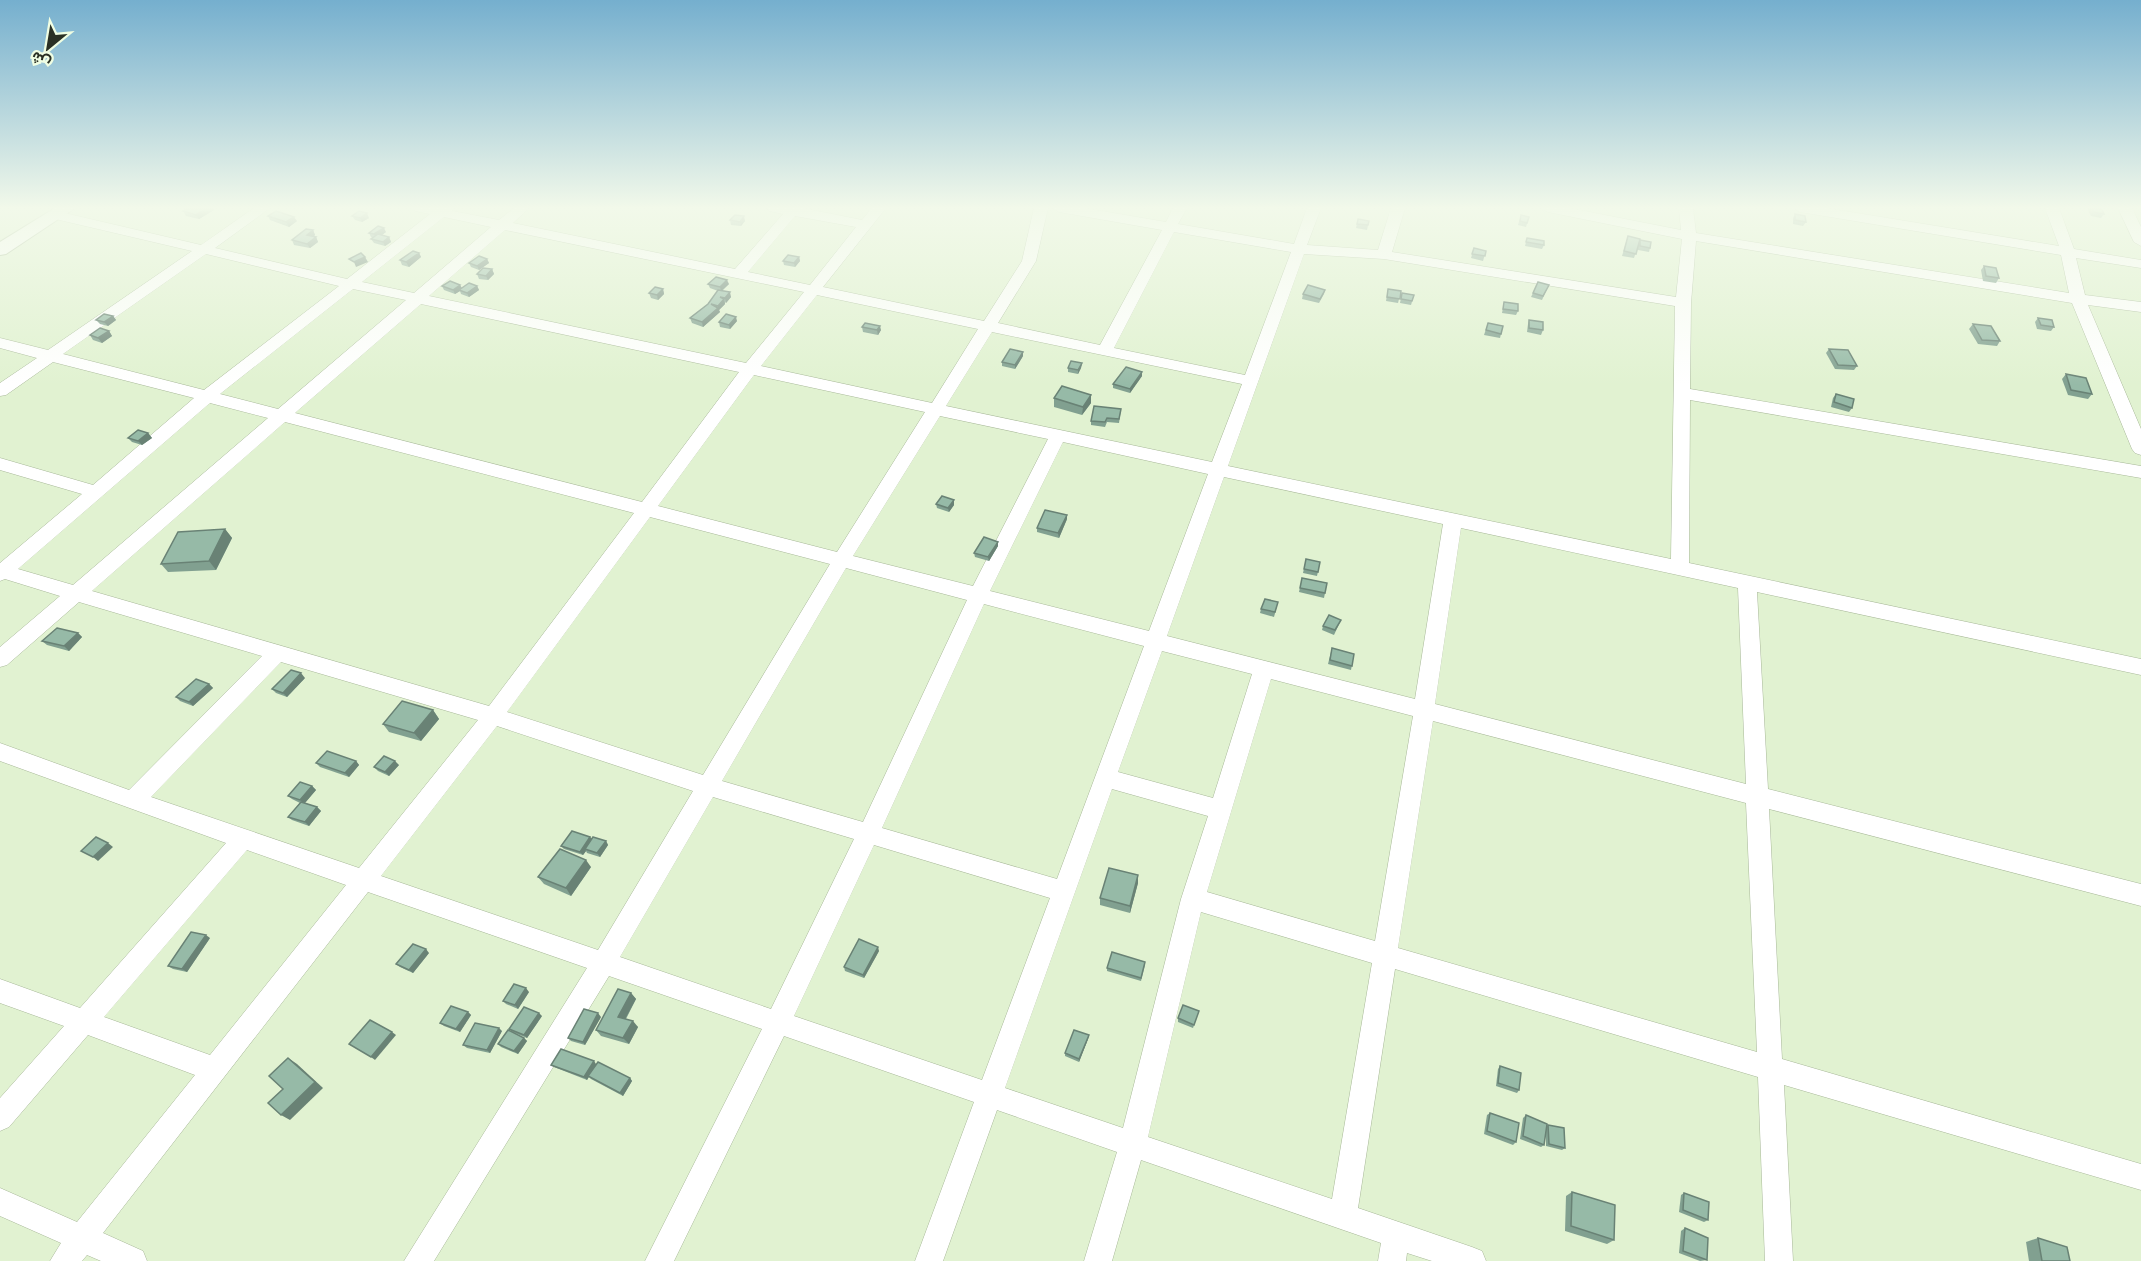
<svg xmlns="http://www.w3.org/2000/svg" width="2141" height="1261" font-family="'Source Sans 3',Vazirmatn,sans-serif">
<rect width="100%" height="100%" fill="#e1f2d1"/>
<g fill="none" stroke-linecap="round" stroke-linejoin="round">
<defs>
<g id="minor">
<path d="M254,208H270L215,248L347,279L430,214L415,211L413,208H454L452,211L499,220L514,208H529L513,223L735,269L783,214L769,211L767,208H802L862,220L872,208H886L823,287L984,321L1022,261L1034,208H1048L1036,261L998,323L1100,345L1162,230L1059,212L1052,208H1084L1166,222L1173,208H1187L1178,224L1294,244L1307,208H1321L1307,245L1378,250L1391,208H1405L1392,252L1676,297L1682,239L1548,212L1541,208H1569L1681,230L1679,208H1693L1696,233L2069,293L2061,255L1800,212L1793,208H1826L2059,246L2045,208H2059L2074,249L2141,260V268L2076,258L2085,295L2141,302V312L2088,305L2141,429V455L2135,453L2132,449L2072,303L1696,241L1691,303L1690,389L2141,466V478L1690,400L1689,563L2141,659V675L1757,592L1768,789L2141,884V906L1769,809L1782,1059L2141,1164V1190L1784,1085L1793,1261H1765L1758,1077L1395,969L1358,1208L1472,1247L1482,1251L1486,1261H1432L1407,1253L1406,1261H1378L1381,1243L1141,1160L1112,1261H1084L1117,1152L997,1110L943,1261H915L974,1102L784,1036L674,1261H645L762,1029L609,976L434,1261H404L587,968L368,892L103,1233L143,1251L147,1261H101L87,1255L82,1261H50L61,1243L0,1216V1188L77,1222L195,1075L88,1035L9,1127L0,1131V1098L64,1026L0,1003V979L80,1008L226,843L0,761V743L129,790L262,656L79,602L7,665L0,667V647L60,596L5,579L0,581V563L82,494L0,470V458L93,485L194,398L53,362L6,395L0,396V383L37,358L0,348V338L48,350L192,251L51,218L49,215L51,212L56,211L201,245ZM795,216L856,227L810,285L748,272ZM444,217L491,227L414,293L362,282ZM505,230L804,292L746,363L429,296ZM1174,232L1291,252L1245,375L1114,348ZM206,254L339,286L204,390L63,354ZM1304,254L1384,259L1675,306L1671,559L1228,466ZM353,289L406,300L278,409L220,394ZM817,295L978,329L932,403L761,366ZM421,304L739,372L642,502L295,413ZM992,332L1242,384L1212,462L946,406ZM754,375L925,412L837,552L658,506ZM210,403L268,418L73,585L18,569ZM940,416L1048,439L973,586L853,556ZM285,422L634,513L489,706L92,591ZM1063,442L1208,474L1149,631L990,591ZM1224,477L1443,524L1415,699L1167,636ZM650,517L830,564L703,775L507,712ZM1461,528L1738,588L1746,784L1435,704ZM846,568L967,600L863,822L722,781ZM984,604L1144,646L1057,879L882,828ZM1162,651L1252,674L1213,798L1118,772ZM281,662L478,720L359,868L151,797ZM1271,679L1413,716L1375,941L1207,892ZM1433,721L1746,803L1757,1052L1398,948ZM497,726L693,791L598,950L381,876ZM1112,789L1208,816L1181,899L1123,1128L1005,1088ZM713,797L854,839L771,1009L620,957ZM874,845L1050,898L982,1080L794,1016ZM247,850L346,885L210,1055L104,1017ZM1201,912L1372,963L1332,1199L1148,1137Z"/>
<path d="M2118,208H2132L2141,227V246L2134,242Z"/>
</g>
<path id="tertiary" d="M55,208H75L6,254L0,255V242Z"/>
</defs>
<!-- minor casing -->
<use href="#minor" stroke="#a8b899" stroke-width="1"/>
<!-- tertiary casing -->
<use href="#tertiary" stroke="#a8b899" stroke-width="2"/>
<!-- minor -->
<use href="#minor" fill="#fff" fill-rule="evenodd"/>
<!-- tertiary -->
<use href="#tertiary" fill="#fff" fill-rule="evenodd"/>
</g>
<!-- wall -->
<g fill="#81a090">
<path d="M188,208H213L214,210L199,219L186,216L183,211Z"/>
<path d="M2087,208H2101L2104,214L2101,218L2091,216Z"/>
<path d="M1795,214L1806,222L1803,226L1793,224V218Z"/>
<path d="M1521,215L1529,217L1526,227L1518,225Z"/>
<path d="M268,216L297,221L289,227L270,220Z"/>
<path d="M352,216L369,218L362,222L355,220Z"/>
<path d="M1358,219L1369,221L1367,230L1356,228Z"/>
<path d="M730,220L745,221L741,226L731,225Z"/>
<path d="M313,230L315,235L313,237H316L318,242L310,248L294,245L292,240Z"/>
<path d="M386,232L381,235L389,237L391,242L385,246L374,243L371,239L373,238L371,237L369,233Z"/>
<path d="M1628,236L1650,248L1649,252L1638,250V246L1634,258L1622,256Z"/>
<path d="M1527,238L1544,245L1542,249L1525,246Z"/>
<path d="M1474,248L1486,251L1483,261L1471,258Z"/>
<path d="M419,253L421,257L409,267L402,265L400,260Z"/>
<path d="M799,257L800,261L795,267L784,265L783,261Z"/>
<path d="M487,259L489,263L479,270L471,267L469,263Z"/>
<path d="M1984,266L1999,278L1996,283L1983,281L1981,270Z"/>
<path d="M492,269L494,274L488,280L479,279L477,274Z"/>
<path d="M708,284H729L722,291L731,297L726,303L725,302V304L719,310L720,312L703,327L692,323L690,318L708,304L718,291L710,288Z"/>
<path d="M460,285L462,288L477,286L479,290L469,297L461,294L460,291L455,294L444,290L442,286Z"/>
<path d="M663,289L664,294L658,300L651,298L649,293Z"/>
<path d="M1388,289L1401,291L1398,303L1386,301Z"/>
<path d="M1547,289L1542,300L1531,297L1533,293Z"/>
<path d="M1325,290L1324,294L1319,303L1302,299L1303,294Z"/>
<path d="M1402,293L1414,295L1411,305L1400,303Z"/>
<path d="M1504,302L1518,311L1516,315L1502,313Z"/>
<path d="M113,316L116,320L108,326L100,324L96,320Z"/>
<path d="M2038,318L2054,327L2051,331L2037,329L2035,322Z"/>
<path d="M1529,320L1543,330L1541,335L1527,332L1528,324Z"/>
<path d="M737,321L730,329L720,327L719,322Z"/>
<path d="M1488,323L1503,326L1500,338L1484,335Z"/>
<path d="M1973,324L2000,341L1997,346L1978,344L1969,329Z"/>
<path d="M862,327L881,330L878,335L863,332Z"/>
<path d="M109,331L112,336L102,343L93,340L90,335Z"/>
<path d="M1829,349L1857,366L1854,370L1835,369L1826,353Z"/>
<path d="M1023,356L1015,369L1002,366V362Z"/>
<path d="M1082,363L1081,368L1078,374L1068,372V368Z"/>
<path d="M1142,372V376L1130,393L1113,388V384Z"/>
<path d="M2066,374L2092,394L2088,399L2068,395L2062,379Z"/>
<path d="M1836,394L1852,408L1849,412L1831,407L1833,398Z"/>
<path d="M1091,395V403L1082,415L1054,407V398Z"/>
<path d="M1121,409L1119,423L1107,422L1105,427L1091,425V421Z"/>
<path d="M148,433L152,438L142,445L132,442L128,438Z"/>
<path d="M936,504L954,505L949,512L937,508Z"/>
<path d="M1067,519L1059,538L1037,532V528Z"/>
<path d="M225,529L232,538L216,570L168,572L161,564Z"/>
<path d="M998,542V546L989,561L975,557L974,553Z"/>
<path d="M1306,559L1320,562L1317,576L1303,573Z"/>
<path d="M1302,578L1327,583L1324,598L1299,592Z"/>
<path d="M1278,602L1274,617L1260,613L1261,609Z"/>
<path d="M1341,620L1334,635L1322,630L1323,626Z"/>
<path d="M78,633L82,637L69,651L47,645L42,641Z"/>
<path d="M1332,648L1354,654L1351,670L1328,664Z"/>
<path d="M305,678L287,697L276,693L272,689Z"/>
<path d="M209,684L213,688L193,706L180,701L176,697Z"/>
<path d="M433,710L439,719L421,741L389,732L383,724Z"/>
<path d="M356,761L359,765L349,777L320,767L316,763Z"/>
<path d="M399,765L389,776L378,771L374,767Z"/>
<path d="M312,786L316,790L305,803L317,807L321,811L309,826L292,820L288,817L300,803L292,799L288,796Z"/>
<path d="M590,837L592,839L606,841L608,845L600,857L587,853L586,851L583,855L564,849L561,846Z"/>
<path d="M591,867L571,896L544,884L538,877Z"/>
<path d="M1138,875V883L1130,913L1100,905V898Z"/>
<path d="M210,938L187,972L173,969L168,966Z"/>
<path d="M879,951L864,978L845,971L844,967Z"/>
<path d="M429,953L413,973L400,967L396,964Z"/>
<path d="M1145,965L1141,981L1107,971V968Z"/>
<path d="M529,992L518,1009L506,1004L503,1001Z"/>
<path d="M631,993L636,999L626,1019L638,1027L629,1044L601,1036L596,1030Z"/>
<path d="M1199,1011L1193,1028L1178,1022V1018Z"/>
<path d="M468,1012L471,1015L460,1032L444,1026L440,1023Z"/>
<path d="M542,1016L527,1038L512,1032L509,1029Z"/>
<path d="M601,1017L585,1045L571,1041L568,1038Z"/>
<path d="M502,1031L490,1053L467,1048L463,1045Z"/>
<path d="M1089,1035L1088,1039L1079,1062L1065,1056V1053Z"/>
<path d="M524,1038L527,1041L518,1054L501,1047L498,1044Z"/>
<path d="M596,1064L630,1078L632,1081L623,1096L591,1079L589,1077L587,1080L554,1067L551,1065Z"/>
<path d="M1500,1066L1519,1090L1517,1093L1496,1086L1498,1069Z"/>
<path d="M1490,1113L1516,1142L1513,1145L1484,1134L1487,1115Z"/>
<path d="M1526,1115L1547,1126L1548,1125L1565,1148L1562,1150L1546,1146V1134L1544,1145L1541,1147L1520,1139L1523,1118Z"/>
<path d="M1572,1192L1614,1240L1607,1244L1565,1231L1566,1196Z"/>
<path d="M1684,1193L1708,1220L1704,1222L1679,1212L1681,1195Z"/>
<path d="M1685,1228L1707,1260L1700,1261L1679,1253L1681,1231Z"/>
<path d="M2038,1238L2070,1261H2029L2026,1242Z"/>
</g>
<!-- shaded-wall -->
<g fill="#698275">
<path d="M207,208H213L214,210L199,219L196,215Z"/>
<path d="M367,213L369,218L362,222L360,218Z"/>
<path d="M744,216L745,221L741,226L740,222Z"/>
<path d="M294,217L297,221L289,227L286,222Z"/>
<path d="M384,228L386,232L377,239L374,234Z"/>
<path d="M313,230L315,235L309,240L307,235Z"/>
<path d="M316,237L318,242L310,248L307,244Z"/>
<path d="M389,237L391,242L385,246L383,242Z"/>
<path d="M419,253L421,257L409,267L406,262Z"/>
<path d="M365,257L368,262L356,267L354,262Z"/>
<path d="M799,257L800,261L795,267L794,263Z"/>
<path d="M487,259L489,263L479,270L477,266Z"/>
<path d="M492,269L494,274L488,280L486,276Z"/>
<path d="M727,280L729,284L721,291L720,287Z"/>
<path d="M460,285L462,289L459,290L460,291L455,294L453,290Z"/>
<path d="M477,286L479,290L469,297L467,293Z"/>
<path d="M663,289L664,294L658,300L657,295Z"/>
<path d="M730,292L731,297L726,303L725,298Z"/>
<path d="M724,299L725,304L719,310L720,312L703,327L702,322L718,308V306Z"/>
<path d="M113,316L116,320L108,326L104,322Z"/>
<path d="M736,317L737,321L730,329L729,325Z"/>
<path d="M880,326L881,330L878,335L877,330Z"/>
<path d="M109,331L112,336L102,343L98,338Z"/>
<path d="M1023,352V356L1015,369V365Z"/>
<path d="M1082,363L1081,368L1078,374V370Z"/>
<path d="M1142,372V376L1130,393V389Z"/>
<path d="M1091,395V403L1082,415L1083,407Z"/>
<path d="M148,433L152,438L142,445L138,441Z"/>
<path d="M954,500V505L949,512L948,508Z"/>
<path d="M1067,515V519L1059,538L1058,533Z"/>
<path d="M225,529L232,538L216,570L209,561Z"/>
<path d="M998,542V546L989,561L988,557Z"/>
<path d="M78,633L82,637L69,651L64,646Z"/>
<path d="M301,673L305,678L287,697L283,693Z"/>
<path d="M209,684L213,688L193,706L189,702Z"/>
<path d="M433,710L439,719L421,741L414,733Z"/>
<path d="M356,761L359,765L349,777L345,773Z"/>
<path d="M395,761L399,765L389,776L385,772Z"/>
<path d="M312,786L316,790L304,804L300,800Z"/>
<path d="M317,807L321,811L309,826L305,822Z"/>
<path d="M590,837L593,840L585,849L586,851L583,855L580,852Z"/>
<path d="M606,841L608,845L600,857L597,853Z"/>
<path d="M108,843L113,847L98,861L93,857Z"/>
<path d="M586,860L591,867L571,896L566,888Z"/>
<path d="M1138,875V883L1130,913V906Z"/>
<path d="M206,935L210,938L187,972L182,969Z"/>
<path d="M878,947L879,951L864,978L863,975Z"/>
<path d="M426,949L429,953L413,973L409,970Z"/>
<path d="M526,988L529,992L518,1009L515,1005Z"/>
<path d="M631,993L636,999L623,1023L618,1017Z"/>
<path d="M468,1012L471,1015L460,1032L456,1029Z"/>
<path d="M539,1013L542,1016L527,1038L524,1035Z"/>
<path d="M598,1013L601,1017L585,1045L583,1042Z"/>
<path d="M633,1021L638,1027L629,1044L623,1038Z"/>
<path d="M499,1028L502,1031L490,1053L487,1050Z"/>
<path d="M392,1032L396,1035L375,1060L371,1057Z"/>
<path d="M1089,1035L1088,1039L1079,1062V1059Z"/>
<path d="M524,1038L527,1041L518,1054L514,1051Z"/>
<path d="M288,1058L297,1064L323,1088L290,1120L281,1115Z"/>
<path d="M594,1061L596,1064L587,1080L584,1077Z"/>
<path d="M630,1078L632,1081L623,1096L620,1093Z"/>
</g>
<!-- building -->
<g fill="#96baa7" stroke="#698275" stroke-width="1.5">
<path d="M188,208H207L196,215L183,211Z"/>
<path d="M2092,208H2101L2104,214L2094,212Z"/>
<path d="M276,211L294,217L286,222L268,216Z"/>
<path d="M359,211L367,213L360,218L352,216Z"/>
<path d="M1795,214L1805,216L1806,222L1795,220Z"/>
<path d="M735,215L744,216L740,222L730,220Z"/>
<path d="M1521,215L1529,217L1527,223L1520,221Z"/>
<path d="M1358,219L1369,221L1368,225L1357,224Z"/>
<path d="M378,226L384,228L374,234L369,233Z"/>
<path d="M306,229L313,230L307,235L316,237L307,244L292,240Z"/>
<path d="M378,234L389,237L383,242L371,239Z"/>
<path d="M1628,236L1640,239L1636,254L1624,251Z"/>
<path d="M1527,238L1544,241V245L1526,242Z"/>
<path d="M1640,240L1651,242L1650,248L1640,246Z"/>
<path d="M1474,248L1486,251L1485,256L1472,254Z"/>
<path d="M413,251L419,253L406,262L400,260Z"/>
<path d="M361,253L365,257L354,262L349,259Z"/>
<path d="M788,255L799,257L794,263L783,261Z"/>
<path d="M479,256L487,259L477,266L469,263Z"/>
<path d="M1984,266L1996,268L1999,278L1986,276Z"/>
<path d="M483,268L492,269L486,276L477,274Z"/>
<path d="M716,277L727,280L720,287L708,284Z"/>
<path d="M450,281L460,285L453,290L442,286Z"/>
<path d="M1538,282L1549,285L1543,296L1533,293Z"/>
<path d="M469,283L477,286L467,293L459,290Z"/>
<path d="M1308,285L1325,290L1320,299L1303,294Z"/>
<path d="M655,287L663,289L657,295L649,293Z"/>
<path d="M1388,289L1401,291L1400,299L1387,297Z"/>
<path d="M718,290L730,292L725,298L720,297L724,299L718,306L711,304L718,308L702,322L690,318L708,304Z"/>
<path d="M1402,293L1414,295L1412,301L1401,299Z"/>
<path d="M1504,302L1518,304V311L1503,309Z"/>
<path d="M104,314L113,316L104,322L96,320Z"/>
<path d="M726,314L736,317L729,325L719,322Z"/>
<path d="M2038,318L2052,320L2054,327L2041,325Z"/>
<path d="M1529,320L1543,322V330L1529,328Z"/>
<path d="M865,323L880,326L877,330L862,327Z"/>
<path d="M1488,323L1503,326L1501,334L1486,330Z"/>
<path d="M1973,324L1991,326L2000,341L1982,340Z"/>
<path d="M100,328L109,331L98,338L90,335Z"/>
<path d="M1010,349L1023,352L1015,365L1002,362Z"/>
<path d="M1829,349L1848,350L1857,366L1838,365Z"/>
<path d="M1071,361L1082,363L1078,370L1068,368Z"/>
<path d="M1126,367L1142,372L1130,389L1113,384Z"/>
<path d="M2066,374L2086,378L2092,394L2071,390Z"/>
<path d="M1062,386L1091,395L1083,407L1054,398Z"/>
<path d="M1836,394L1854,399L1852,408L1834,402Z"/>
<path d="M1094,406L1121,409L1119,419L1107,418L1105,422L1091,421Z"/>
<path d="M138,430L148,433L138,441L128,438Z"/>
<path d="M942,496L954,500L948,508L936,504Z"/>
<path d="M1045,510L1067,515L1058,533L1037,528Z"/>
<path d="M225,529L209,561L161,564L178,532Z"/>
<path d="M984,537L998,542L988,557L974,553Z"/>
<path d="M1306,559L1320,562L1318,572L1304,569Z"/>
<path d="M1302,578L1327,583L1325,593L1300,588Z"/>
<path d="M1265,599L1278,602L1275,612L1261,609Z"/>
<path d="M1329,615L1341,620L1335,630L1323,626Z"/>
<path d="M57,628L78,633L64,646L42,641Z"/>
<path d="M1332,648L1354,654L1352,666L1330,660Z"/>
<path d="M291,670L301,673L283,693L272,689Z"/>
<path d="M196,679L209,684L189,702L176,697Z"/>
<path d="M402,701L433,710L414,733L383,724Z"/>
<path d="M327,751L356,761L345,773L316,763Z"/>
<path d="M384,756L395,761L385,772L374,767Z"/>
<path d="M300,782L312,786L300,800L288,796Z"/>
<path d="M301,802L317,807L305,822L288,817Z"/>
<path d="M572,831L590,837L580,852L561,846Z"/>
<path d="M96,837L108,843L93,857L81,851Z"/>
<path d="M593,837L606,841L597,853L585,849Z"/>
<path d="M560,849L586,860L566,888L538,877Z"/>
<path d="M1109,868L1138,875L1130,906L1100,898Z"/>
<path d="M191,932L206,935L182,969L168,966Z"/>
<path d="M859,939L878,947L863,975L844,967Z"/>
<path d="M413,944L426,949L409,970L396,964Z"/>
<path d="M1112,952L1145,962L1141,978L1107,968Z"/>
<path d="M514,984L526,988L515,1005L503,1001Z"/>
<path d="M618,989L631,993L618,1017L633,1021L623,1038L596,1030Z"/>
<path d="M1183,1005L1199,1011L1194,1025L1178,1018Z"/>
<path d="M451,1006L468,1012L456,1029L440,1023Z"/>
<path d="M524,1007L539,1013L524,1035L509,1029Z"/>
<path d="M584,1009L598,1013L583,1042L568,1038Z"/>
<path d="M370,1020L392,1032L371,1057L349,1044Z"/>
<path d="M475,1023L499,1028L487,1050L463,1045Z"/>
<path d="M508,1030L524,1038L514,1051L498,1044Z"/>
<path d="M1074,1030L1089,1035L1079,1059L1065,1053Z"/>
<path d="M561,1049L594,1061L584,1077L551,1065Z"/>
<path d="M288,1058L315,1082L281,1115L268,1103L283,1089L269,1076Z"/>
<path d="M598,1062L630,1078L620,1093L588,1076Z"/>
<path d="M1500,1066L1521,1073L1519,1090L1498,1083Z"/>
<path d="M1490,1113L1519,1123L1516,1142L1487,1131Z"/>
<path d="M1526,1115L1547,1124L1544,1145L1523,1136Z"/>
<path d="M1548,1125L1564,1128L1565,1148L1549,1144Z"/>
<path d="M1572,1192L1615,1205L1614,1240L1571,1226Z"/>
<path d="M1684,1193L1709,1202L1708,1220L1683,1210Z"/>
<path d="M1685,1228L1708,1238L1707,1260L1683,1251Z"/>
<path d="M2038,1238L2067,1247L2070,1261H2042Z"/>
</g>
<!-- sky -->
<linearGradient id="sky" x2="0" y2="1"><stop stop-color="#75afce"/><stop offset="0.54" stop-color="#f2f9ea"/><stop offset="1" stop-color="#f2f9ea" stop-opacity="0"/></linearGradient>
<rect width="2141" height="385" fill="url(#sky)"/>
<!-- north arrow -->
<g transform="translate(48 48) rotate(210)" stroke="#f0fee3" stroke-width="4.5" paint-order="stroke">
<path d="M0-4.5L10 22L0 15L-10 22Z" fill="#2a3024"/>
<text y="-9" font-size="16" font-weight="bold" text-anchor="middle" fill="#2a3024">ش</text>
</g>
</svg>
